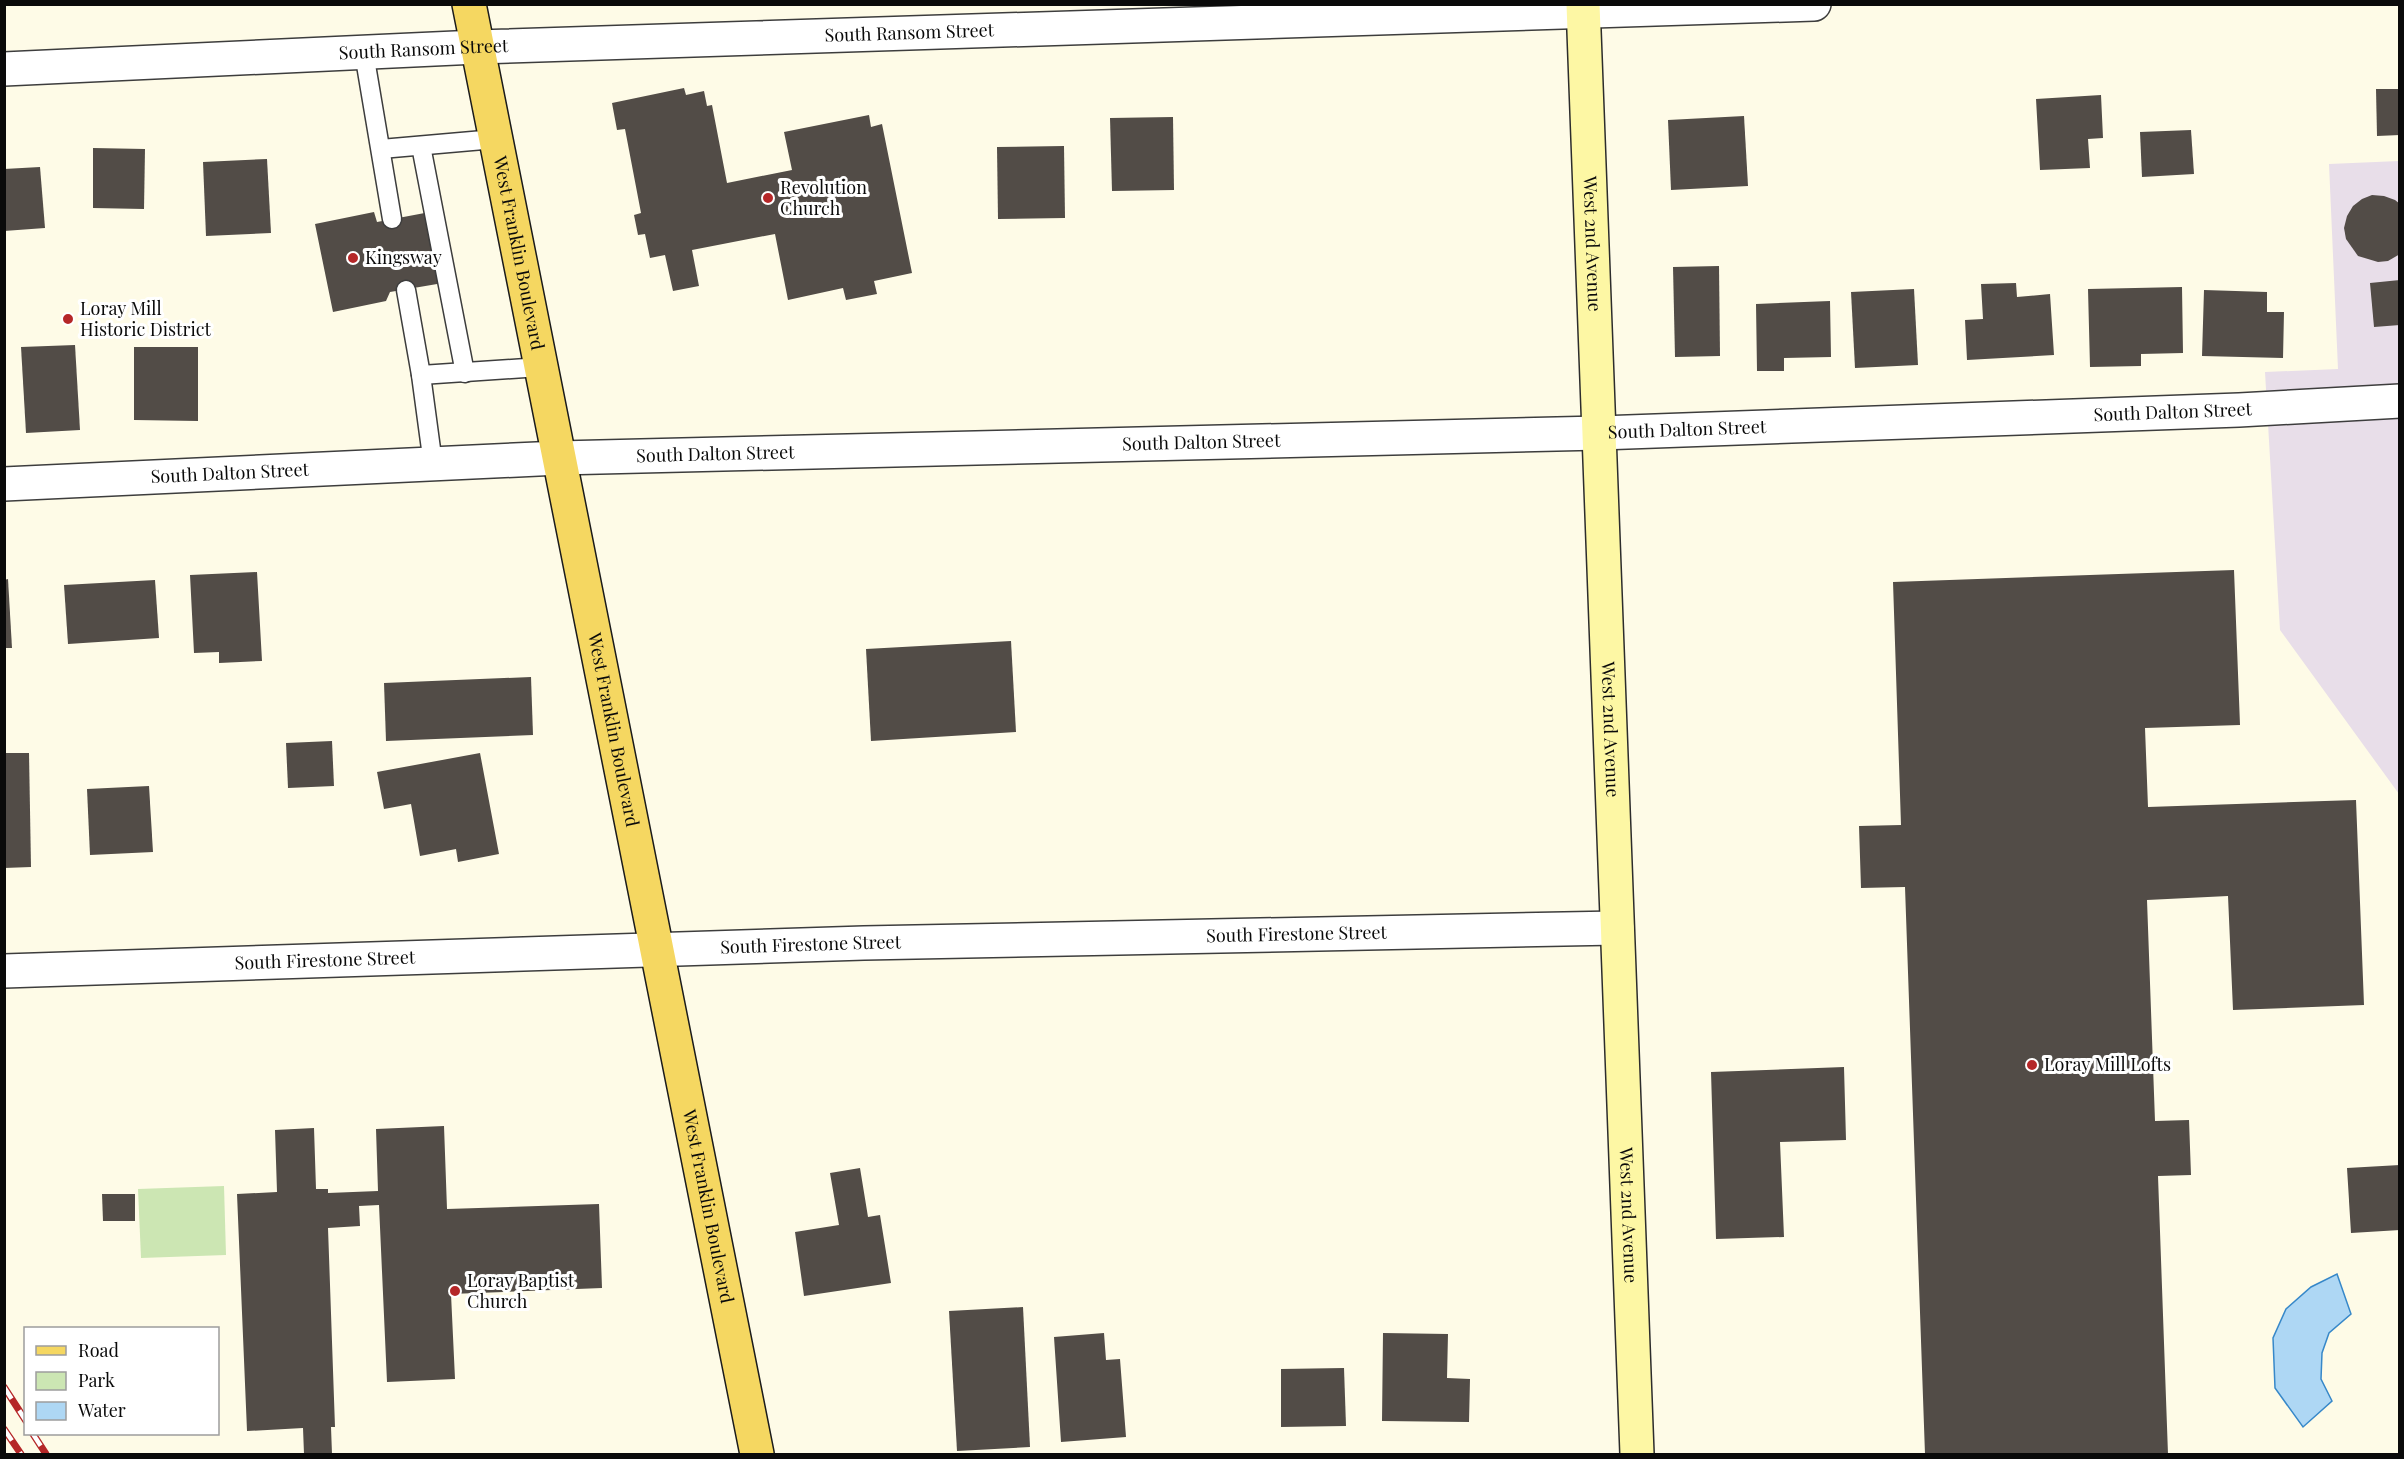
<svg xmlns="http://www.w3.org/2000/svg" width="2404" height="1459" font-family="'Playfair Display',serif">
<rect width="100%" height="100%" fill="#fefbe7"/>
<!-- industrial -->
<path fill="#e8dee9" d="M2399,161V794L2280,630L2265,372L2338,369L2329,164Z"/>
<!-- green -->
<path fill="#cce6b3" d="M224,1186L226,1255L141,1258L138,1189Z"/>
<!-- water -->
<path fill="#aed7f4" stroke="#3788c9" stroke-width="1.5" d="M2337,1274L2351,1314L2329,1333L2322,1353L2321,1379L2332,1401L2303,1427L2275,1388L2273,1338L2286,1309L2311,1287Z"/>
<!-- building -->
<g fill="#524c47">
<path d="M684,88L686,95L704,91L707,106L712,105L727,183L792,170L784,132L869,115L871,127L882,124L912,273L874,281L877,294L846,300L843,288L788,300L775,234L692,250L699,286L673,291L665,255L650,258L645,234L638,235L634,215L641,213L625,129L617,130L612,103Z"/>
<path d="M2376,89H2400V135L2377,136Z"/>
<path d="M2101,95L2103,138L2088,139L2090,168L2040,170L2036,99Z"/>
<path d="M1744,116L1748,186L1671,190L1668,120Z"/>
<path d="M1173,117L1174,190L1112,191L1110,118Z"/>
<path d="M2191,130L2194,174L2142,177L2140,132Z"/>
<path d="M1064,146L1065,218L998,219L997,147Z"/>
<path d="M93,148L145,149L144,209L93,208Z"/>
<path d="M267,159L271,233L206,236L203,162Z"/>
<path d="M40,167L45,228L4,231V169Z"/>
<path d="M2372,195L2384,196L2395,200L2400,204V254L2388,261L2378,262L2358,256L2346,239L2344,228L2347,216L2353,206L2362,199Z"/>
<path d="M374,212L377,222L430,212L443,283L390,292L386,301L333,312L315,224Z"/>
<path d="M1719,266L1720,356L1675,357L1673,267Z"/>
<path d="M2400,280V325L2374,327L2370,283Z"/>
<path d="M2016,283L2017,297L2050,294L2054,355L1967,360L1965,320L1983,319L1981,284Z"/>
<path d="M2182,287L2183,353L2141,354V366L2090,367L2088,289Z"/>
<path d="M1914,289L1918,365L1855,368L1851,292Z"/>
<path d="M2204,290L2267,292V312H2284L2283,358L2202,356Z"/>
<path d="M1830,301L1831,357L1784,358V371H1757L1756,304Z"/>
<path d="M75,345L80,430L26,433L21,347Z"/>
<path d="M134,347H198V421L134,420Z"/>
<path d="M2234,570L2240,725L2145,728L2148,807L2356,800L2364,1005L2233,1010L2228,896L2147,900L2155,1121L2189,1120L2191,1175L2158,1176L2168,1454H1925L1905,887L1861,888L1859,826L1901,825L1893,582Z"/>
<path d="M257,572L262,661L219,663V652L194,653L190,575Z"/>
<path d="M8,579L12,648H4V580Z"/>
<path d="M155,580L159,638L68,644L64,585Z"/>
<path d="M1011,641L1016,732L871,741L866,649Z"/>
<path d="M531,677L533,735L386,741L384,683Z"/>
<path d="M332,741L334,786L288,788L286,743Z"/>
<path d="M4,753H29L31,867L4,868Z"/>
<path d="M480,753L499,854L458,862L456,849L420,856L411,804L384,809L377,772Z"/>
<path d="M149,786L153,852L90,855L87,789Z"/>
<path d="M1844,1067L1846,1140L1780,1142L1784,1237L1716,1239L1711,1072Z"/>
<path d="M444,1126L447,1209L599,1204L602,1288L451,1294L455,1379L387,1382L379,1205L359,1206L360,1226L328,1228L335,1427H331L332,1454H304L303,1428L247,1431L237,1194L277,1192L275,1130L314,1128L316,1189H328V1193L378,1191L376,1129Z"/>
<path d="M2400,1165V1230L2351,1233L2347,1168Z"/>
<path d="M860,1168L868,1217L880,1215L891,1283L804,1296L795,1232L839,1225L830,1173Z"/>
<path d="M102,1194H135V1221H103Z"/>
<path d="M1023,1307L1030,1447L957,1451L949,1311Z"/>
<path d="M1104,1333L1106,1360L1120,1359L1126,1437L1061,1442L1054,1337Z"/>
<path d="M1383,1333L1448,1334L1447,1378L1470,1379L1469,1422L1382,1421Z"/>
<path d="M1344,1368L1346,1426L1281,1427V1369Z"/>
</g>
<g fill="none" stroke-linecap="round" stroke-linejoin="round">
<defs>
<g id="lane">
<path d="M364,53L392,219"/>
<path d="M421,146L465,373"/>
<path d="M381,149L495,139"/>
<path d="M406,290L421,375L433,464"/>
<path d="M421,375L540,367"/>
</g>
<g id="street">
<path id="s1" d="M4,69L477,47L1814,4"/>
<path id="s2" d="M4,484L559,458L1600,433L2239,410L2400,401"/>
<path id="s3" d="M4,971L864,943L1617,928"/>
</g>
<g id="secondary">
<path id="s4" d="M1583,4L1637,1454"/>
</g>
<g id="primary">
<path id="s5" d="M469,4L757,1454"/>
</g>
</defs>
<!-- lane casing -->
<use href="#lane" stroke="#3d3d3d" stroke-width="21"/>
<!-- street casing -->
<use href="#street" stroke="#3d3d3d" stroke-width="36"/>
<!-- secondary casing -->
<use href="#secondary" stroke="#2c2c2c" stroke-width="36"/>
<!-- primary casing -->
<use href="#primary" stroke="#1b1b1b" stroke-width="36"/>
<!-- lane -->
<use href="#lane" stroke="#fff" stroke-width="18"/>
<!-- street -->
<use href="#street" stroke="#fff" stroke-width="33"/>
<!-- secondary -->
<use href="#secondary" stroke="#fdf7a4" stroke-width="33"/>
<!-- primary -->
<use href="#primary" stroke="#f5d761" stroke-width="33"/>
<defs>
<g id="rail">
<path d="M4,1387L26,1421"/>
<path d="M4,1429L21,1454"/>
<path d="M33,1434L46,1454"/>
</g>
</defs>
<!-- rail casing -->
<use href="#rail" stroke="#b52728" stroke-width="7"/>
<!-- rail -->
<use href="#rail" stroke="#fff" stroke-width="4.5" stroke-dasharray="14" stroke-linecap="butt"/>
</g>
<!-- markers -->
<g fill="#b52728" stroke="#fff" stroke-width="2">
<circle cx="768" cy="198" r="6"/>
<circle cx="353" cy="258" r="6"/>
<circle cx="68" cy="319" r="6"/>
<circle cx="2032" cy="1065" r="6"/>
<circle cx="455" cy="1291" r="6"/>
</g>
<g text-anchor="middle" stroke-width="6" stroke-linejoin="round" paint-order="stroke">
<!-- street labels -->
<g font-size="18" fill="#0a0a0a" stroke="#fff">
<text dy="6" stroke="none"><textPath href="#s1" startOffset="906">South Ransom Street</textPath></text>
<text dy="6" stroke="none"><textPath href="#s1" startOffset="420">South Ransom Street</textPath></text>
<text dy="6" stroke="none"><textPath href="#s4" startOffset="240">West 2nd Avenue</textPath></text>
<text dy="6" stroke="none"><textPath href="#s5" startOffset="254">West Franklin Boulevard</textPath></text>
<text dy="6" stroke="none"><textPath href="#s2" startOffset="2170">South Dalton Street</textPath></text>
<text dy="6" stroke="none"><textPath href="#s2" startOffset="1684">South Dalton Street</textPath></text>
<text dy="6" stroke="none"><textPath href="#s2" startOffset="1198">South Dalton Street</textPath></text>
<text dy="6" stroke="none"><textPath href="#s2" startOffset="712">South Dalton Street</textPath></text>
<text dy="6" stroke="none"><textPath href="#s2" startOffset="226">South Dalton Street</textPath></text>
<text dy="6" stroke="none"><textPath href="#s5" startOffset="740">West Franklin Boulevard</textPath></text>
<text dy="6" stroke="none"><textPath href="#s4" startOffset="726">West 2nd Avenue</textPath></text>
<text dy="6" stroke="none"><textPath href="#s3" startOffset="1293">South Firestone Street</textPath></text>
<text dy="6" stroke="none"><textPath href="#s3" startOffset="807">South Firestone Street</textPath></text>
<text dy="6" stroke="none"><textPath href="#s3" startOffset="321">South Firestone Street</textPath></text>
<text dy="6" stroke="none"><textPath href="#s5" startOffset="1226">West Franklin Boulevard</textPath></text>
<text dy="6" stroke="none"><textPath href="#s4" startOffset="1212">West 2nd Avenue</textPath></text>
</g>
<!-- poi labels -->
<g font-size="18" fill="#0a0a0a" stroke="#fff" text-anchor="start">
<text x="780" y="194">Revolution<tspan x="780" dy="21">Church</tspan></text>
<text x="365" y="264">Kingsway</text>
<text x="80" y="315">Loray Mill<tspan x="80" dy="21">Historic District</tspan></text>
<text x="2044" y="1071">Loray Mill Lofts</text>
<text x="467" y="1287">Loray Baptist<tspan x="467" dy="21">Church</tspan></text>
</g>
</g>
<!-- border -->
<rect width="2404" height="1459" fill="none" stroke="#0a0a0a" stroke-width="12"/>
<!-- legend -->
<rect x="24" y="1327" width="195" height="108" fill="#ffffff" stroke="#9d9d9d" stroke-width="1.5"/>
<rect x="36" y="1346" width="30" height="9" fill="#f5d761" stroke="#9d9d9d" stroke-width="1.5"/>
<text x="78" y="1357" font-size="18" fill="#0a0a0a">Road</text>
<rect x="36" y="1372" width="30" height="18" fill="#cce6b3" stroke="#9d9d9d" stroke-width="1.5"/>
<text x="78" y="1387" font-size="18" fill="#0a0a0a">Park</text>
<rect x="36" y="1402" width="30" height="18" fill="#aed7f4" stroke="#9d9d9d" stroke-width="1.5"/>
<text x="78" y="1417" font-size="18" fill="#0a0a0a">Water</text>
</svg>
